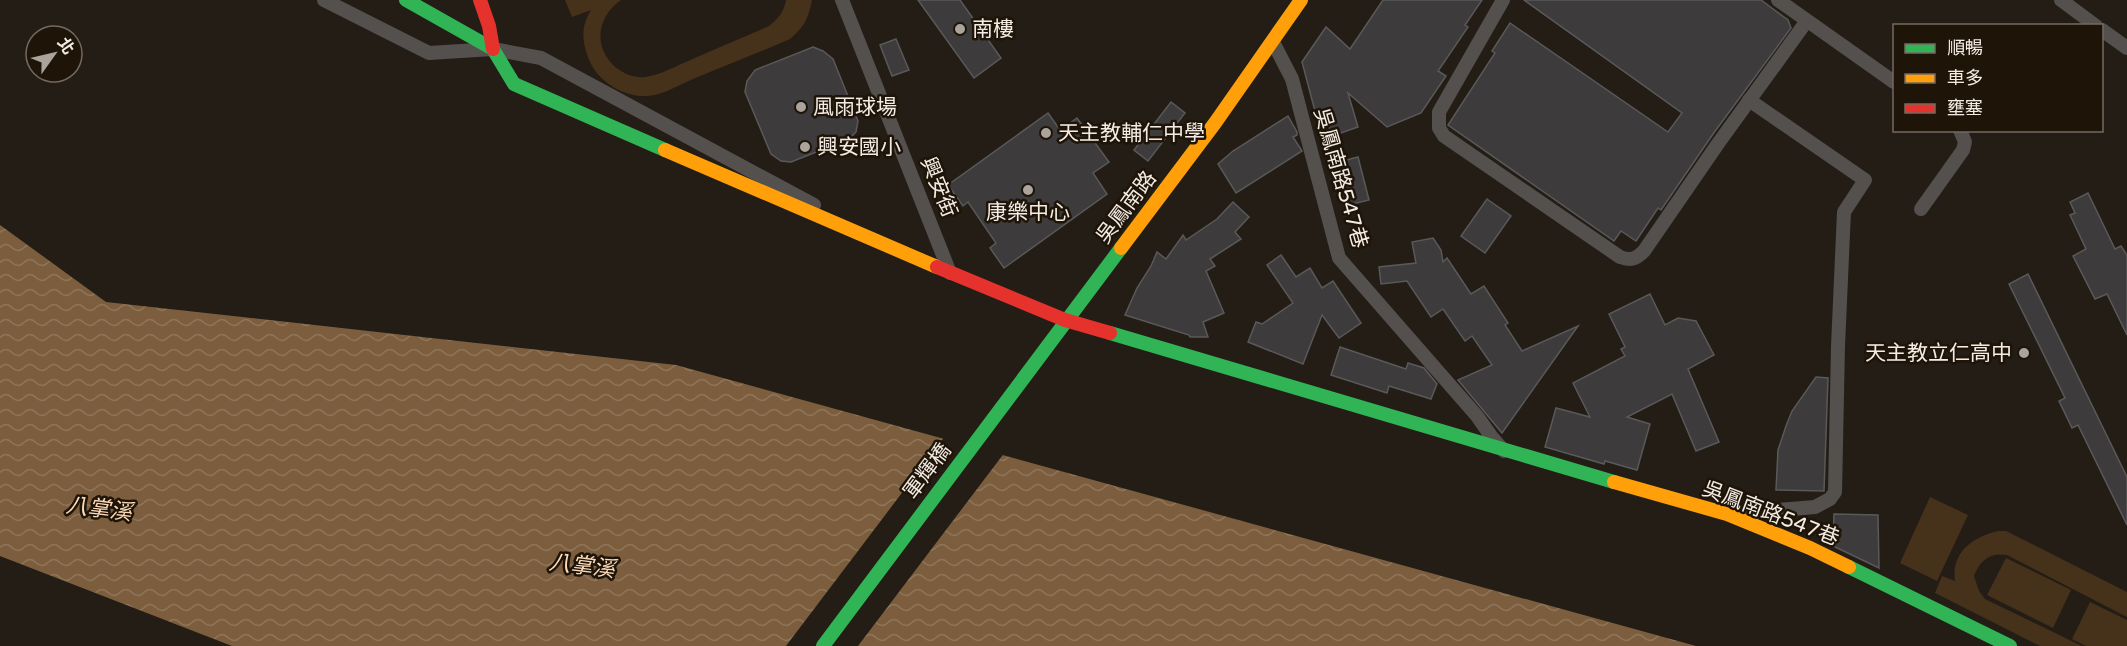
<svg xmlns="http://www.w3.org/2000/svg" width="2127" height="646" font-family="'Varela Round','Noto Sans TC',sans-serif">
<defs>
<pattern id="water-waves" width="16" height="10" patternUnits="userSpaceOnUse" patternTransform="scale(1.5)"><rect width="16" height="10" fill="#7c5e3e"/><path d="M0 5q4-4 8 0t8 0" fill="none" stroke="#8f755a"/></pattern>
</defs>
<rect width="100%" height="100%" fill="#231d16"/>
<!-- grass -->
<g fill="#46311a">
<path d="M565,0H621C607,10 598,25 601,43C605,63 625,79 645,77C660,75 674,67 688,61C715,49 742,38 769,26C778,19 784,12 786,0H812C808,19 805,26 790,39C758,53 725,66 693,79C679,85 661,96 646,96C624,97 599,82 590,62C582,43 580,28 591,10L572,17Z"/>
<path d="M1930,497L1968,515L1937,581L1900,563Z"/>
<path d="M1998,531H2006L2014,535L2127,592V617L2007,555C1990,552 1980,560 1974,576L1979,591L1985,599L2082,646H2040L1935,593L1942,576L1955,581C1951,553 1972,537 1998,531Z"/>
<path d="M2006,558L2071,590L2053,628L1987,595Z"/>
<path d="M2090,602L2127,620V646H2086L2072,639Z"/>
</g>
<!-- water -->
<path fill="url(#water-waves)" d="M0,225L106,302L676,365L1696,646H232L0,556Z"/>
<!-- pier -->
<path fill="#231d16" d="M945,436L1005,452L858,646H786Z"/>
<!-- building -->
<g fill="#3d3b3b" stroke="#5a5959" stroke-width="1.5">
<path d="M918,0H960L1001,58L974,78Z"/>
<path d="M1383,0H1482L1465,25L1468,27L1438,71L1446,76L1421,113L1387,127L1348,93L1358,127L1332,136L1324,112L1316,115L1302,62L1326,27L1350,49Z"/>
<path d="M1524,0H1761L1788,20L1791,28L1713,134L1661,210L1658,208L1636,241L1621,231L1614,241L1448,125L1495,53L1492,51L1510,23L1668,132L1682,113Z"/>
<path d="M896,39L909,70L892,76L880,45Z"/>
<path d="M813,47L823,51L833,59L858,121L856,132L849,139L791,162L781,161L771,154L745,92L747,81L755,70Z"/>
<path d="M1171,102L1185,113L1148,161L1134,150Z"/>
<path d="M1048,113L1060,130L1077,118L1109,162L1093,173L1107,194L1004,268L990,248L996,243L968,202L963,206L948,185Z"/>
<path d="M1288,116L1297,132V135L1293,137L1302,151L1236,193L1218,164L1233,151Z"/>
<path d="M1358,157L1369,200L1344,206L1331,164Z"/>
<path d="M2088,193L2115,249L2121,246L2127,255V335L2107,294L2095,299L2073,256L2086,249L2070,215L2075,213L2070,202Z"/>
<path d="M1487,199L1511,216L1485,253L1461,236Z"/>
<path d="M1233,202L1249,217L1235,232L1241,239L1210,259L1215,266L1206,271L1224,313L1203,322L1208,337H1190L1189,335L1125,315L1137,288L1151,266L1157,252L1166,259L1183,235L1186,240L1217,219Z"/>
<path d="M1433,238L1441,250L1443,262L1447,258L1471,294L1484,286L1508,323L1505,325L1522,351L1578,326L1502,433L1458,380L1492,365L1472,336L1465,341L1443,309L1431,317L1407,281L1381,284L1379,267L1416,263L1412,242Z"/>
<path d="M1281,255L1296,277L1310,268L1322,288L1333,281L1361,323L1339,338L1322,315L1303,364L1248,342L1256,322L1262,324L1293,303L1267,265Z"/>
<path d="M2028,274L2127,477V525L2078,425L2072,428L2059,401L2065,398L2009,284Z"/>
<path d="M1650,294L1665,325L1678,318L1696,321L1714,355L1688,369L1719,442L1696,451L1672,394L1627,417L1650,424L1637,470L1605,461L1604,464L1545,447L1556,408L1590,417L1573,383L1625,356L1621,349L1625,347L1609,314Z"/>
<path d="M1340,347L1406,369L1408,363L1424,368L1437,384L1431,399L1389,386L1387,393L1331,375Z"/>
<path d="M1816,377L1828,378L1824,491L1776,490L1778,450L1786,426L1792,411Z"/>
<path d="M1834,514L1878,515L1879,568L1833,546Z"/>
</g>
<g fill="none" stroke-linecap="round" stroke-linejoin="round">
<!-- street -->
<g stroke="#53504e" stroke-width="14">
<path d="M324,0L429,53L493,49L541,58L814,205"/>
<path d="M842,0L950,273"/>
<path d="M1503,0L1439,112V128L1444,136L1620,257C1631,261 1636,259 1644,251L1717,145L1806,22"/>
<path d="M1778,0L1894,82"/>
<path d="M2061,0L2096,26"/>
<path d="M2102,30L2127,48"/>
<path d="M1273,42L1292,79L1339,258L1477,416L1491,436L1504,451"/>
<path d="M1921,209L1963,150L1965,142L1960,130"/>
<path d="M1732,514L1815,507L1830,499L1835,492L1838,346L1844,212L1865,180L1749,100"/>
</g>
<!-- fast -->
<g stroke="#30b455" stroke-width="14">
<path d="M406,0L493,49L514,84L665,150"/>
<path d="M1110,333L1614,482"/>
<path d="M1849,567L2010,646"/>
<path d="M823,646L1121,248"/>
</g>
<!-- slow -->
<g stroke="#ff9f0a" stroke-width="14">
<path d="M665,150L937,267"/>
<path d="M1121,248L1215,123L1301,0"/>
<path d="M1614,482L1727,514L1810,548L1849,567"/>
</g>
<!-- jam -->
<g stroke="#e5322d" stroke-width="14">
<path d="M480,0L489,26L493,49"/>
<path d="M937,267L1065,320L1110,333"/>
</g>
</g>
<!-- markers -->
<g fill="#aba49c" stroke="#1e1408" stroke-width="2">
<circle cx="960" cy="29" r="6"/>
<circle cx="801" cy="107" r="6"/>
<circle cx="1046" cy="133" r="6"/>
<circle cx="805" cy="147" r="6"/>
<circle cx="1028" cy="190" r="6"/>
<circle cx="2024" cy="353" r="6"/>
</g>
<g text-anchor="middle" stroke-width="5" stroke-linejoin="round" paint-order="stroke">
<!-- poi labels -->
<g font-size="21" fill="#f4ece4" stroke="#1e1408" text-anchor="start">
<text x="972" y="36">南樓</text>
<text x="813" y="114">風雨球場</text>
<text x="1058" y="140">天主教輔仁中學</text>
<text x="817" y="154">興安國小</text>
<text x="1028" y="219" text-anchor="middle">康樂中心</text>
<text x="2012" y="360" text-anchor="end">天主教立仁高中</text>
</g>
<!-- street labels -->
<g font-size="21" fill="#f4ece4" stroke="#1e1408">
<text transform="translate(1341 178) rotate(74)" y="7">吳鳳南路547巷</text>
<text transform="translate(939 187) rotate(68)" y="7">興安街</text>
<text transform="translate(1126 207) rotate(-53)" y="7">吳鳳南路</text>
<text transform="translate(927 471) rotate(-53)" y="7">軍輝橋</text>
<text transform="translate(1771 513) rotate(21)" y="7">吳鳳南路547巷</text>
</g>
<!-- water labels -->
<g font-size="22" font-style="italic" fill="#fddbba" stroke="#1e1408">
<text transform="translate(99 508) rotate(7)" y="8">八掌溪</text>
<text transform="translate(582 565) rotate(7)" y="8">八掌溪</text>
</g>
</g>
<!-- legend -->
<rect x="1893" y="24" width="210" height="108" fill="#1e1408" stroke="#746a60" stroke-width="1.5"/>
<rect x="1905" y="44" width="30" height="9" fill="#30b455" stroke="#746a60" stroke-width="1.5"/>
<text x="1947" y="54" font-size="18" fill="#f4ece4">順暢</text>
<rect x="1905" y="74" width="30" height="9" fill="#ff9f0a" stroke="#746a60" stroke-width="1.5"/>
<text x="1947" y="84" font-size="18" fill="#f4ece4">車多</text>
<rect x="1905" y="104" width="30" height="9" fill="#e5322d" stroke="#746a60" stroke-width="1.5"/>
<text x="1947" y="114" font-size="18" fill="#f4ece4">壅塞</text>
<!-- north arrow -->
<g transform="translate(54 54) rotate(56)"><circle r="28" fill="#1e1408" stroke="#746a60" stroke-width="1.5"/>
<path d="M0-4.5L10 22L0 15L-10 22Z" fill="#aba49c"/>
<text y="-9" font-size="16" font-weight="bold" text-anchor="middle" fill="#f4ece4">北</text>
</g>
</svg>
